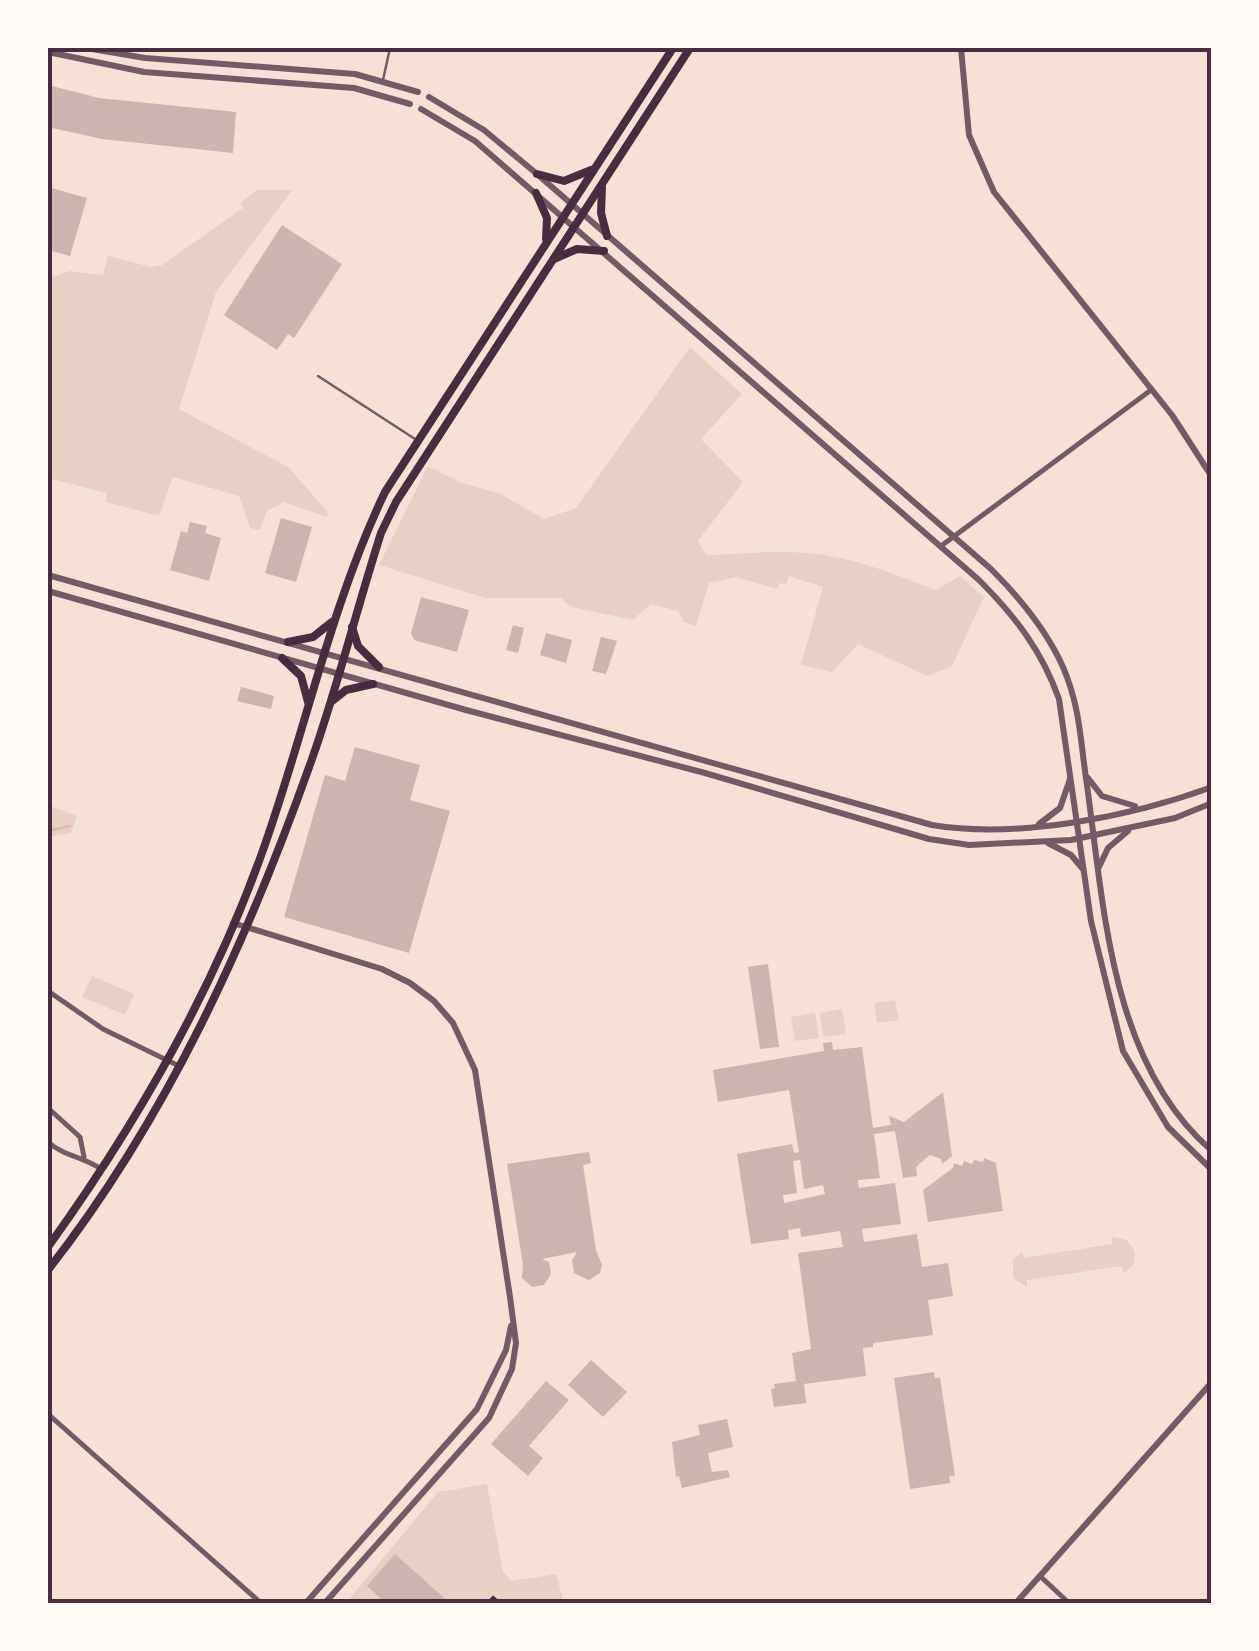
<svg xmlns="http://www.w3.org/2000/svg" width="1259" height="1651" font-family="Overpass,sans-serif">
<rect width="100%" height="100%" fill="#f7e1d7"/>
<!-- green -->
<g fill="#ebcfc5">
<path d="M257,190H292L216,292L179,409L288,467L328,512L327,517L284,502L267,511L260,530L250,528L239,496L173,477L159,516L106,502L107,493L48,478V278L70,271L103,275L108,256L151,267L162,265L243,208L240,203Z"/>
<path d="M690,347L742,394L701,439L743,482L698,541L706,555C740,554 775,550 808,553C853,557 894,574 936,590L960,576L984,597L952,666L927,676L858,644L832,672L801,665L823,587L789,576L786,584L780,583L777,589L736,577L709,583L696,626L684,622L678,611L651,604L633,620L571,607L561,598H485L379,565L428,466L462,483L501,494L544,519L576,508Z"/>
<path d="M48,805L77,816L71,833L48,837Z"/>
<path d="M92,976L134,994L125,1015L82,997Z"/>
<path d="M895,1000L899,1020L877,1023L874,1003Z"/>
<path d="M842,1009L846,1034L823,1037L820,1013Z"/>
<path d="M815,1013L819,1038L795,1041L791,1017Z"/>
<path d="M1112,1237L1127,1240L1135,1252L1134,1264L1124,1273L1122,1266L1027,1280V1287L1013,1278V1260L1022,1252L1024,1258L1112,1244Z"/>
<path d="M487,1484L503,1572L512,1581L556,1574L564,1603L345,1604L438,1492Z"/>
</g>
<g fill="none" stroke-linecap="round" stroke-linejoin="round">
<!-- stream -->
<path stroke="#dcb8b0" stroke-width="2.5" d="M48,831L70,826"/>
</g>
<!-- building -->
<g fill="#ccb4b1" fill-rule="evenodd">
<path d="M48,85L99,98L236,112L233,153L102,139L48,127Z"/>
<path d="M48,187L87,198L70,256L48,250Z"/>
<path d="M282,225L342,264L294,338L288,334L277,350L224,315Z"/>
<path d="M281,518L312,527L296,582L265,573Z"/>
<path d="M190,522L207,526L205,533L221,538L209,581L170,570L181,531L187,533Z"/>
<path d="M421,597L469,610L457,652L414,640L411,633Z"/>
<path d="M513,625L524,628L518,653L506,650Z"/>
<path d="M546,633L572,640L566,663L540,655Z"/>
<path d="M601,637L617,641L606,674L592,671Z"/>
<path d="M241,687L274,696L271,709L237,701Z"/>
<path d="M355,747L420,765L410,800L450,811L409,953L284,917L325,775L345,781Z"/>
<path d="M768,964L779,1047L760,1049L748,967Z"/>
<path d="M832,1042L833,1050L862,1047L873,1128L891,1125L889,1116L904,1122L943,1092L952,1156L942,1164L941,1159L930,1155L916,1167L917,1176L903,1178L895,1131L874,1134L880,1178L858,1180L859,1188L895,1183L901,1224L862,1229L864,1242L917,1234L922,1267L948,1263L953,1296L928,1300L933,1335L873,1343V1347L863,1348L866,1376L804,1384L806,1403L774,1407L771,1389L775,1388L774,1384L796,1381L792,1353L811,1349L798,1253L843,1247L840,1231L801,1237L800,1228L788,1230L789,1239L751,1244L737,1154L792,1144L794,1153L799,1152L789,1090L718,1102L713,1070L824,1051L823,1043ZM800,1160L804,1189L823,1185L825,1194L784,1203L783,1195L797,1193L793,1161Z"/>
<path d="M589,1152L591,1163L583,1165L596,1250L602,1265L600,1273L589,1280L574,1273L572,1260L577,1252L542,1259L549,1262L551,1274L544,1285L532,1287L522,1278L523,1265L507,1164Z"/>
<path d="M984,1158L996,1163L1003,1211L928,1222L923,1190L953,1168L954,1163L962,1166L964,1161L972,1164L974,1160L983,1162Z"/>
<path d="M591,1360L627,1392L603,1417L568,1385Z"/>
<path d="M934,1372L935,1378H940L955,1476H949L950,1483L910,1489L894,1378Z"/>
<path d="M546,1381L569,1400L529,1446L543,1458L528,1476L491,1444Z"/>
<path d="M727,1419L733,1447L708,1453L712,1472L728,1470L730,1477L682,1488L679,1476L676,1477L672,1442L700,1435L698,1425Z"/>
<path d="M395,1554L451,1604H387L367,1586Z"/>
</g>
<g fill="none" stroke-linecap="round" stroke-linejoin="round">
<!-- path -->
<path stroke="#4a2c40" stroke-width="2.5" d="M487,1604L493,1597L501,1604"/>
<!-- service -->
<g stroke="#755966" stroke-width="2.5">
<path d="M383,80L390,48"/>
<path d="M318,376L415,439"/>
</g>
<!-- minor -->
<g stroke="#755966" stroke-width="5">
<path d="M941,546L1151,390"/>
<path d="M48,991L103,1029L179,1066"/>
<path d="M48,1108L80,1137L84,1157"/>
<path d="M48,1142C65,1157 82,1156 101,1169"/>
<path d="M48,1414L262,1604"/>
<path d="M1040,1576L1070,1604"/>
</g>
<!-- tertiary -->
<g stroke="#755966" stroke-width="6">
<path d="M86,48L145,58L355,74L418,92"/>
<path d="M961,48L969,135L994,192L1172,415L1212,477"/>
<path d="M48,52L144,72L354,88L410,104"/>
<path d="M429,97L484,130L537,174L991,569C1020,598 1046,629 1063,667C1080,707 1080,737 1086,778C1104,904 1109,1062 1212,1151"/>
<path d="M421,109L475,141L979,580C1015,616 1042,651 1059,699L1091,921L1123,1051L1168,1127L1212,1170"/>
<path d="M48,575L932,825C1018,839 1130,817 1212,787"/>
<path d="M48,591L466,710L705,773L929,839L969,845L1071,840L1175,818L1212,803"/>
<path d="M1088,778L1102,796L1135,806"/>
<path d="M1039,824L1060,808L1070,779"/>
<path d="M1048,843L1071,855L1082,868"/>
<path d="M1099,867L1108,848L1128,831"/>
<path d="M233,923L382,969L410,983L434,1001L453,1023L475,1070L510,1297L516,1343L512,1369L489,1418L324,1604"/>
<path d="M305,1604L477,1409L506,1350L511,1326"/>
<path d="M1015,1604L1212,1382"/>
</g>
<!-- primary -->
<g stroke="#4a2c40" stroke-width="8">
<path d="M537,174L564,181L591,170"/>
<path d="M602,187L601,213L607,236"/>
<path d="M536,193L547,218L546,239"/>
<path d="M554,259L577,249L604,251"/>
<path d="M352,627L358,646L379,667"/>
<path d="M288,642L313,637L332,622"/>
<path d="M282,658L301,676L308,702"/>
<path d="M332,701L346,690L373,684"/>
<path d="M48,1247C135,1126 212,993 262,853C305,733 330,607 385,492L673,48"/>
<path d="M48,1270C167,1118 248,940 312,759C338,685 357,608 381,533L396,502L690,48"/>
</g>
</g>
<!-- border -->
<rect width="1259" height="1651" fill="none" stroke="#fffaf5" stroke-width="100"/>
<rect x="50" y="50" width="1159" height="1551" fill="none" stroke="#4a2c40" stroke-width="4"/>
</svg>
